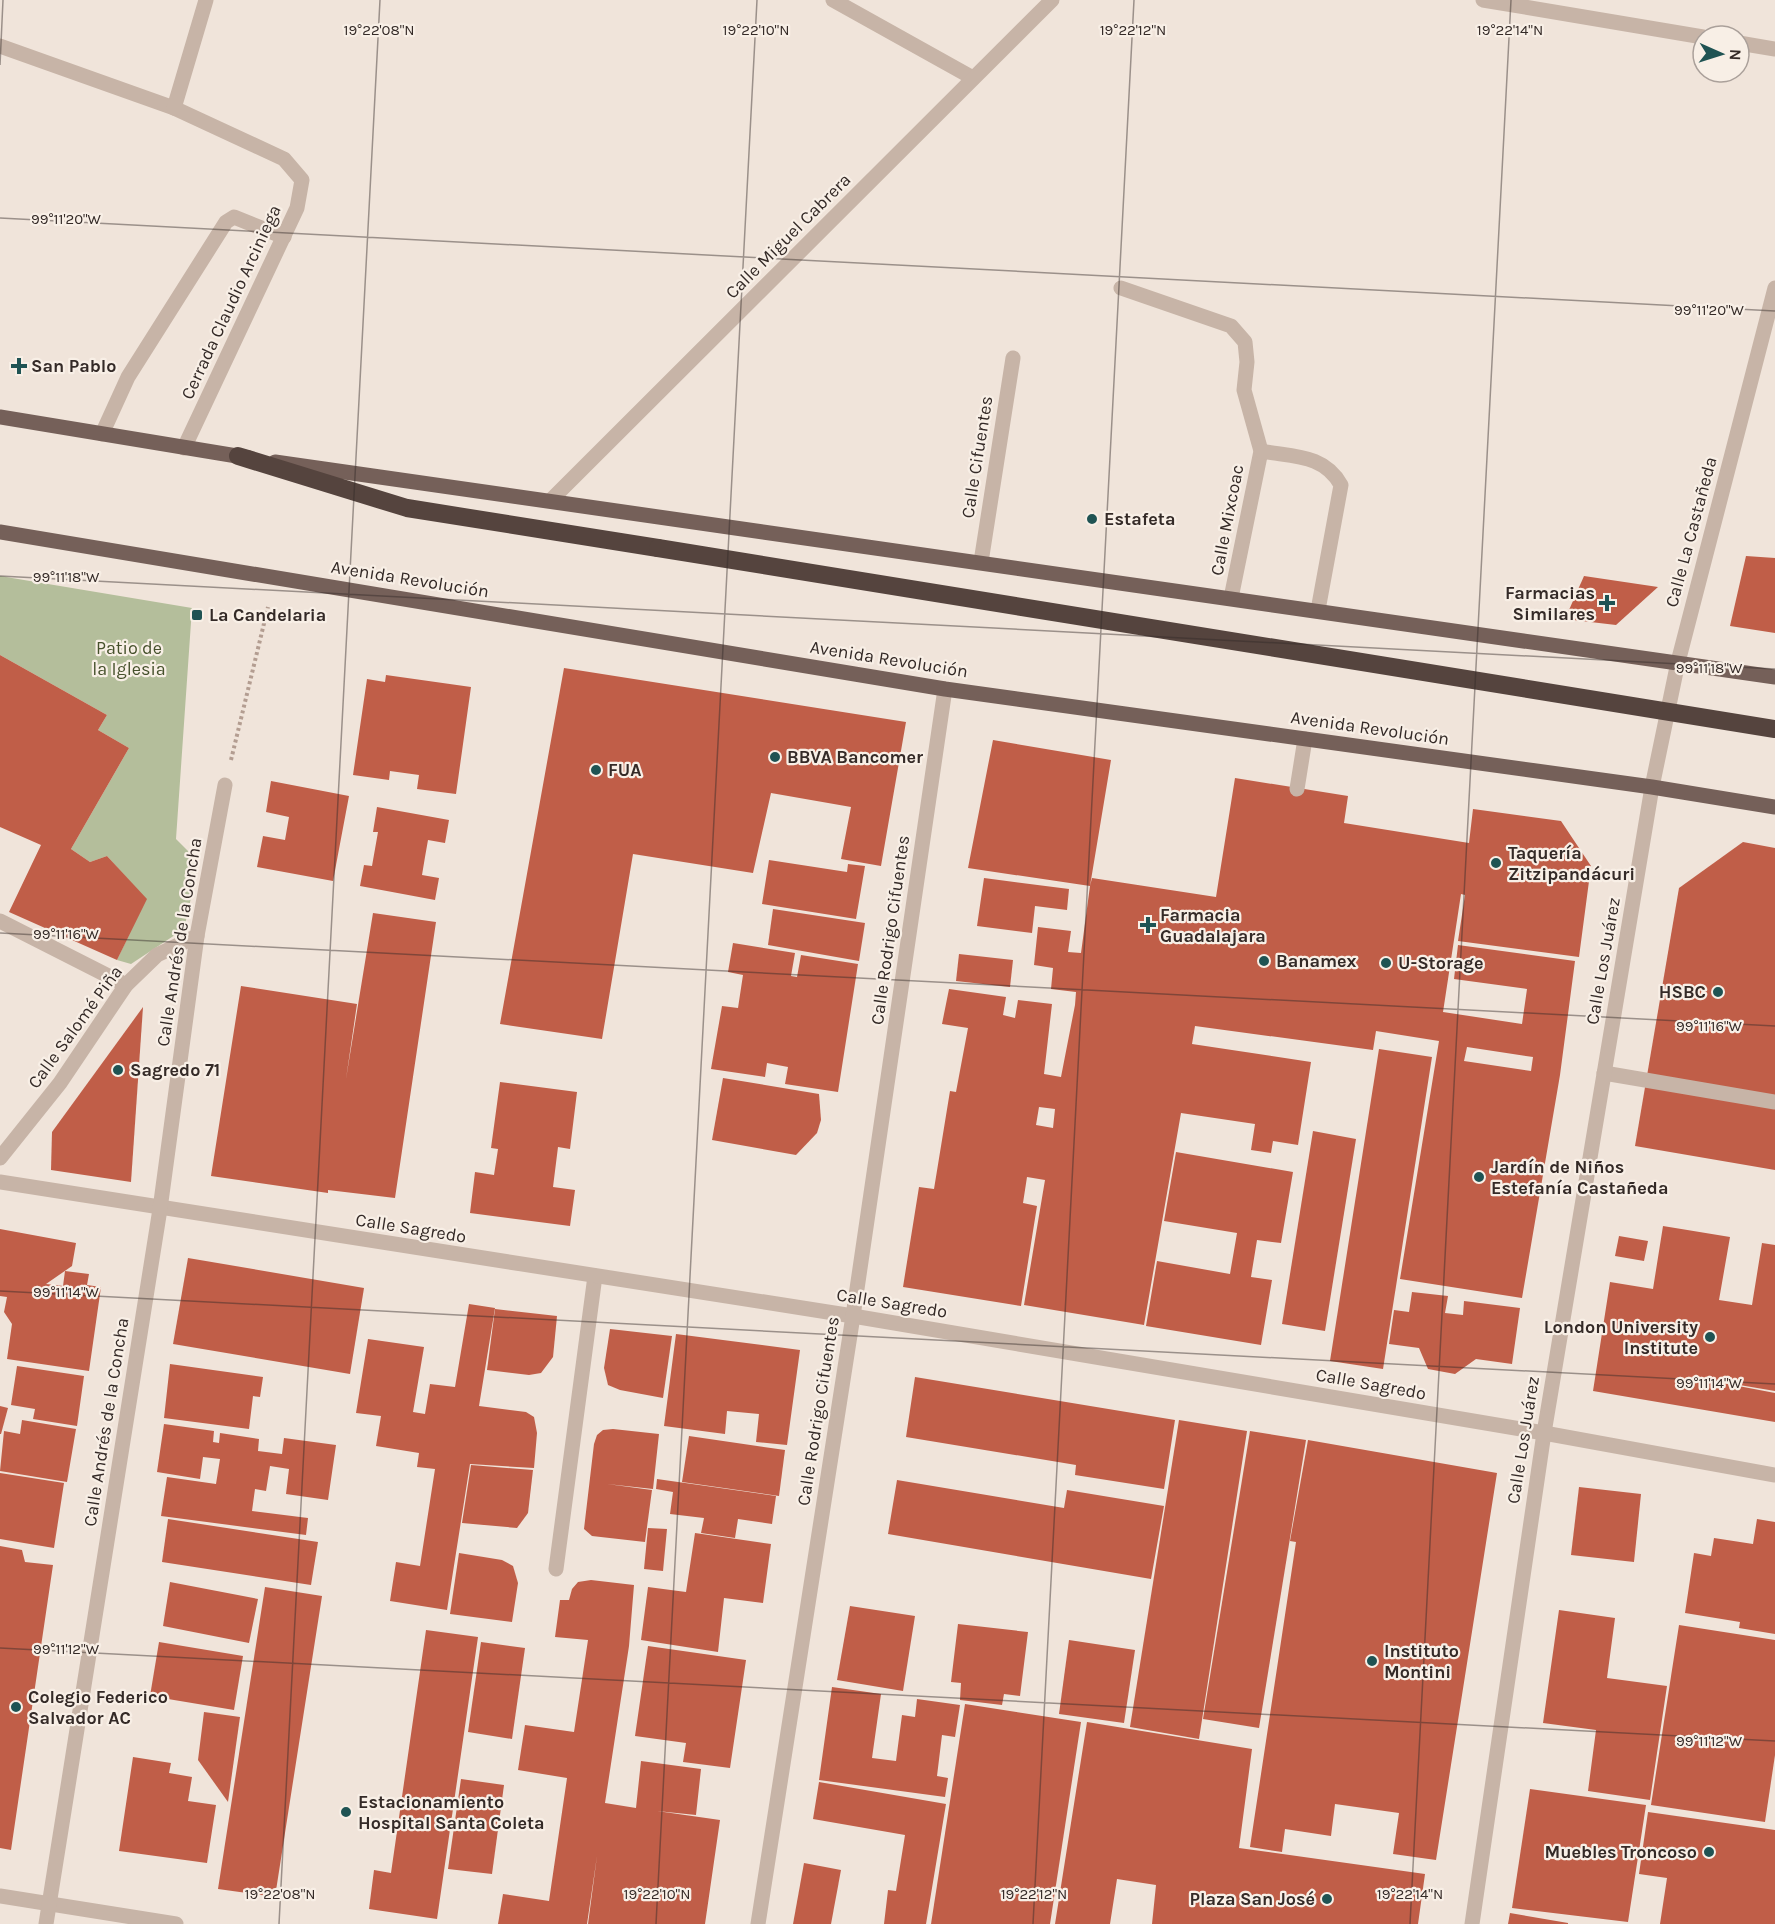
<svg xmlns="http://www.w3.org/2000/svg" width="1775" height="1924" font-family="Karla,sans-serif">
<rect width="100%" height="100%" fill="#f0e4da"/>
<!-- green -->
<path fill="#b4be9b" d="M0,576L192,608L176,839L199,862L184,929L131,964L117,960L146,899L107,856L90,862L71,849L129,748L98,730L107,715L0,655Z"/>
<!-- building -->
<g fill="#c05e48" fill-rule="evenodd">
<path d="M1746,556L1775,558V633L1730,626Z"/>
<path d="M1584,576L1658,587L1616,625L1565,619Z"/>
<path d="M0,655L107,715L98,730L129,748L71,849L90,862L107,856L147,899L117,960L9,912L41,845L0,827Z"/>
<path d="M564,668L906,722L881,866L841,859L851,807L771,793L753,873L633,854L602,1039L500,1024Z"/>
<path d="M386,675L471,687L456,794L417,789L419,775L390,771L389,780L353,775L367,679L385,682Z"/>
<path d="M993,740L1111,760L1090,886L1092,878L1216,897L1235,778L1348,796L1344,823L1469,843L1473,809L1561,821L1591,866L1579,957L1458,941L1465,895L1461,894L1443,1012L1522,1024L1527,989L1454,979L1458,945L1575,961L1560,1075L1522,1298L1400,1279L1439,1041L1376,1031L1373,1050L1195,1026L1192,1044L1311,1062L1298,1145L1273,1141L1271,1153L1251,1150L1255,1124L1181,1113L1144,1325L1024,1305L1045,1180L1027,1177L1023,1203L1037,1206L1021,1306L903,1287L919,1187L934,1189L950,1091L956,1092L968,1028L942,1024L949,989L1006,997L1003,1015L1015,1018L1018,1000L1052,1004L1044,1074L1061,1077L1075,1005L1076,992L1051,989L1053,968L1034,965L1038,927L1071,931L1068,952L1081,953L1090,886L968,868ZM1467,1047L1533,1057L1531,1071L1464,1061ZM1039,1107L1055,1109L1053,1128L1036,1125Z"/>
<path d="M271,781L349,796L333,881L257,867L263,836L285,840L289,817L266,812Z"/>
<path d="M377,807L449,820L445,843L428,840L425,857L422,875L439,878L435,900L360,886L364,865L372,866L378,832H373Z"/>
<path d="M1743,842L1775,848V1170L1635,1146L1679,888Z"/>
<path d="M769,860L847,872L848,864L865,866L856,919L762,904Z"/>
<path d="M984,878L1069,889L1067,910L1035,906L1032,933L977,926Z"/>
<path d="M773,909L865,923L859,961L768,945Z"/>
<path d="M373,913L436,922L395,1198L328,1190V1193L211,1176L241,986L357,1004L346,1079Z"/>
<path d="M733,943L795,953L791,976L797,977L801,955L858,964L838,1092L785,1084L788,1067L767,1063L765,1077L711,1069L722,1006L738,1008L743,975L728,972Z"/>
<path d="M959,954L1013,960L1010,987L956,981Z"/>
<path d="M143,1007L131,1182L51,1170L52,1132Z"/>
<path d="M1379,1049L1432,1057L1383,1369L1330,1361Z"/>
<path d="M723,1078L819,1094L821,1120L817,1133L796,1155L712,1140Z"/>
<path d="M500,1082L577,1092L570,1149L558,1147L553,1187L575,1190L570,1226L470,1213L475,1172L494,1175L498,1149L491,1148Z"/>
<path d="M1313,1131L1356,1139L1325,1331L1282,1324Z"/>
<path d="M1176,1152L1293,1172L1281,1243L1257,1240L1251,1277L1272,1280L1261,1345L1146,1326L1157,1261L1230,1274L1237,1233L1164,1221Z"/>
<path d="M1663,1226L1730,1237L1719,1300L1752,1305L1762,1243L1775,1245V1391L1686,1376L1775,1393V1422L1593,1391L1610,1282L1653,1289Z"/>
<path d="M0,1229L76,1243L72,1266L46,1284L63,1286L65,1271L89,1274L87,1285L101,1287L89,1371L7,1359L12,1324L4,1312L7,1297L0,1296Z"/>
<path d="M1619,1236L1648,1241L1644,1261L1615,1256Z"/>
<path d="M188,1258L364,1288L350,1374L173,1344Z"/>
<path d="M1412,1292L1448,1296L1445,1313L1463,1315L1464,1301L1520,1308L1512,1364L1476,1359L1455,1374L1428,1369L1419,1348L1389,1344L1394,1310L1409,1312Z"/>
<path d="M469,1304L495,1308L479,1406L526,1412L534,1417L537,1433L534,1468L470,1464L447,1610L390,1601L396,1562L420,1566L435,1469L417,1467L419,1453L376,1446L381,1416L356,1413L368,1339L424,1347L413,1412L425,1414L430,1384L455,1387Z"/>
<path d="M495,1309L557,1316L553,1357L541,1373L529,1375L487,1370Z"/>
<path d="M610,1329L672,1336L663,1398L620,1390L608,1385L604,1368Z"/>
<path d="M676,1334L800,1350L787,1445L756,1442L759,1414L727,1411L725,1434L664,1426Z"/>
<path d="M170,1364L263,1377L260,1397L253,1396L249,1429L164,1418Z"/>
<path d="M17,1366L84,1376L77,1426L33,1419L35,1409L11,1405Z"/>
<path d="M915,1377L1175,1420L1164,1489L1075,1475L1076,1465L906,1437Z"/>
<path d="M0,1406L8,1408L1,1434H0Z"/>
<path d="M22,1420L76,1429L67,1482L0,1471L4,1431L20,1434Z"/>
<path d="M1179,1420L1247,1431L1199,1739L1130,1727Z"/>
<path d="M164,1424L214,1431L213,1442L219,1443L220,1433L259,1439L258,1451L282,1454L284,1438L336,1445L328,1500L286,1494L289,1469L270,1466L266,1491L255,1489L252,1511L308,1518L306,1535L161,1516L167,1477L216,1484L220,1459L203,1457L200,1479L157,1472Z"/>
<path d="M613,1429L659,1434L653,1489L607,1484L652,1490L645,1542L592,1536L584,1529L594,1444L597,1435L603,1430Z"/>
<path d="M1250,1431L1306,1440L1259,1728L1203,1719Z"/>
<path d="M689,1436L785,1450L779,1496L682,1482Z"/>
<path d="M1308,1440L1497,1473L1436,1860L1393,1854L1399,1813L1335,1804L1331,1836L1285,1829L1282,1852L1250,1847L1296,1542L1290,1541Z"/>
<path d="M471,1465L533,1470L528,1513L517,1528L462,1523Z"/>
<path d="M0,1473L64,1483L54,1548L0,1539Z"/>
<path d="M657,1479L776,1496L772,1524L738,1519L735,1538L701,1533L704,1518L670,1514L673,1492L656,1489Z"/>
<path d="M897,1480L1064,1508L1067,1490L1164,1506L1151,1579L888,1534Z"/>
<path d="M1579,1487L1641,1494L1634,1562L1571,1555Z"/>
<path d="M168,1519L318,1542L311,1585L162,1562Z"/>
<path d="M1757,1519L1775,1522V1634L1739,1628L1740,1622L1685,1613L1694,1553L1711,1556L1714,1538L1753,1544Z"/>
<path d="M648,1528L667,1529L663,1571L644,1569Z"/>
<path d="M695,1533L771,1544L763,1603L724,1598L718,1652L641,1640L648,1587L686,1592Z"/>
<path d="M0,1546L22,1550L25,1562L53,1565L11,1850L0,1848Z"/>
<path d="M459,1553L502,1560L513,1566L518,1583L512,1622L450,1614Z"/>
<path d="M591,1580L634,1585L629,1646L605,1803L636,1808L641,1761L701,1769L696,1815L657,1811L720,1820L705,1924H588L597,1856L587,1924H498L503,1894L549,1901L567,1778L518,1770L525,1725L574,1732L588,1640L555,1637L560,1600H569L572,1589L578,1582Z"/>
<path d="M170,1582L258,1599L249,1643L163,1626Z"/>
<path d="M265,1587L322,1596L275,1897L218,1889Z"/>
<path d="M850,1606L915,1616L903,1691L837,1680Z"/>
<path d="M1559,1610L1615,1618L1607,1678L1667,1686L1650,1800L1588,1791L1596,1730L1543,1723Z"/>
<path d="M958,1624L1028,1632L1020,1696L1004,1694L1002,1705L960,1700L961,1683L951,1682Z"/>
<path d="M1679,1625L1775,1640V1755L1765,1822L1651,1805Z"/>
<path d="M426,1630L478,1637L437,1919L369,1909L374,1870L391,1873Z"/>
<path d="M1069,1640L1135,1650L1124,1723L1059,1714Z"/>
<path d="M159,1642L243,1656L234,1710L150,1696Z"/>
<path d="M481,1642L525,1648L512,1739L468,1732Z"/>
<path d="M648,1646L746,1660L730,1768L683,1762L686,1743L635,1736Z"/>
<path d="M832,1687L881,1694L872,1758L896,1761L902,1715L915,1717L917,1699L960,1705L955,1737L942,1735L937,1776L948,1778L945,1797L819,1780Z"/>
<path d="M965,1704L1081,1722L1050,1924H931Z"/>
<path d="M204,1712L240,1717L228,1802L198,1760Z"/>
<path d="M1087,1722L1252,1749L1239,1848L1425,1874L1418,1924H1152L1156,1885L1117,1879L1110,1924H1055Z"/>
<path d="M133,1757L171,1763L169,1773L192,1777L188,1801L216,1805L207,1863L119,1851Z"/>
<path d="M461,1779L504,1785L492,1874L448,1869Z"/>
<path d="M819,1782L946,1804L926,1924H884L888,1890L896,1891L905,1835L813,1819Z"/>
<path d="M1530,1789L1646,1805L1628,1922L1512,1908Z"/>
<path d="M1648,1812L1775,1830V1924H1660L1667,1878L1639,1874Z"/>
<path d="M804,1863L841,1870L831,1924H793Z"/>
<path d="M1510,1913L1568,1923V1924H1508Z"/>
</g>
<g fill="none" stroke-linecap="round" stroke-linejoin="round">
<!-- path -->
<path stroke="#b39d91" stroke-width="4" stroke-dasharray="3 3" stroke-linecap="butt" d="M231,760L268,607"/>
<!-- service -->
<g stroke="#c7b4a7" stroke-width="15">
<path d="M833,0L973,78"/>
<path d="M1121,288L1231,326L1245,342L1247,362L1244,390L1261,451L1231,598"/>
<path d="M102,434L128,377L226,222L234,217L284,237"/>
<path d="M1261,451C1293,457 1324,454 1341,485L1318,610"/>
<path d="M1297,789L1305,739"/>
<path d="M1604,1073L1775,1102"/>
<path d="M556,1569L595,1276"/>
</g>
<!-- minor -->
<g stroke="#c7b4a7" stroke-width="15">
<path d="M1483,0L1703,37"/>
<path d="M1739,43L1775,49"/>
<path d="M0,46L174,108L284,159L302,180L297,208L184,448"/>
<path d="M174,108L206,0"/>
<path d="M551,500L1052,0"/>
<path d="M981,562L1013,358"/>
<path d="M0,921L126,985"/>
<path d="M0,1158L60,1083L126,985L157,955L197,936"/>
<path d="M0,1182L853,1316L1544,1433L1775,1475"/>
<path d="M0,1896L176,1924"/>
<path d="M46,1924L160,1209L197,936L225,785"/>
<path d="M758,1924L853,1316L945,689"/>
<path d="M1472,1924L1544,1433L1652,787L1678,662L1775,288"/>
</g>
<!-- primary -->
<g stroke="#756059" stroke-width="15">
<path d="M0,417L249,458"/>
<path d="M275,462L1775,677"/>
<path d="M0,532L945,689L1652,787L1775,807"/>
</g>
<!-- motorway -->
<path stroke="#55443e" stroke-width="18" d="M238,456L407,508L658,548"/>
<!-- motorway-bridge -->
<path stroke="#55443e" stroke-width="18" d="M658,548L1775,729"/>
</g>
<!-- ticks -->
<path fill="none" stroke="#342a27" stroke-width="1.5" stroke-opacity="0.45" d="M0,65L3,0M0,218L1775,311M0,576L1775,669M0,933L1775,1026M0,1291L1775,1384M0,1648L1775,1741M279,1924L380,0M656,1924L757,0M1033,1924L1134,0M1410,1924L1511,0"/>
<!-- markers -->
<g fill="#1f5353" stroke="#f8efe6" stroke-width="2">
<path d="M16 357h6v6h6v6h-6v6h-6v-6h-6v-6h6z"/>
<circle cx="1092" cy="519" r="6"/>
<path d="M1604 594h6v6h6v6h-6v6h-6v-6h-6v-6h6z"/>
<rect x="191" y="609" width="12" height="12" rx="3"/>
<circle cx="775" cy="757" r="6"/>
<circle cx="596" cy="770" r="6"/>
<circle cx="1496" cy="863" r="6"/>
<path d="M1145 916h6v6h6v6h-6v6h-6v-6h-6v-6h6z"/>
<circle cx="1264" cy="961" r="6"/>
<circle cx="1386" cy="963" r="6"/>
<circle cx="1718" cy="992" r="6"/>
<circle cx="118" cy="1070" r="6"/>
<circle cx="1479" cy="1177" r="6"/>
<circle cx="1710" cy="1337" r="6"/>
<circle cx="1372" cy="1661" r="6"/>
<circle cx="16" cy="1707" r="6"/>
<circle cx="346" cy="1812" r="6"/>
<circle cx="1709" cy="1852" r="6"/>
<circle cx="1327" cy="1899" r="6"/>
</g>
<g text-anchor="middle" stroke-width="4.5" stroke-linejoin="round" paint-order="stroke">
<!-- street labels -->
<g font-size="18" fill="#342a27" stroke="#f8efe6">
<text transform="translate(788 236) rotate(-45)" y="6">Calle Miguel Cabrera</text>
<text transform="translate(231 302) rotate(-65)" y="6">Cerrada Claudio Arciniega</text>
<text transform="translate(977 457) rotate(-81)" y="6">Calle Cifuentes</text>
<text transform="translate(1227 520) rotate(-79)" y="6">Calle Mixcoac</text>
<text transform="translate(1691 532) rotate(-75)" y="6">Calle La Castañeda</text>
<text transform="translate(410 579) rotate(9)" y="6">Avenida Revolución</text>
<text transform="translate(889 659) rotate(9)" y="6">Avenida Revolución</text>
<text transform="translate(1370 728) rotate(8)" y="6">Avenida Revolución</text>
<text transform="translate(890 930) rotate(-82)" y="6">Calle Rodrigo Cifuentes</text>
<text transform="translate(179 942) rotate(-81)" y="6">Calle Andrés de la Concha</text>
<text transform="translate(1603 961) rotate(-80)" y="6">Calle Los Juárez</text>
<text transform="translate(75 1027) rotate(-54)" y="6">Calle Salomé Piña</text>
<text transform="translate(411 1228) rotate(9)" y="6">Calle Sagredo</text>
<text transform="translate(892 1303) rotate(9)" y="6">Calle Sagredo</text>
<text transform="translate(1371 1384) rotate(10)" y="6">Calle Sagredo</text>
<text transform="translate(818 1411) rotate(-81)" y="6">Calle Rodrigo Cifuentes</text>
<text transform="translate(106 1422) rotate(-81)" y="6">Calle Andrés de la Concha</text>
<text transform="translate(1523 1440) rotate(-81)" y="6">Calle Los Juárez</text>
</g>
<!-- poi labels -->
<g font-size="18" font-weight="bold" fill="#342a27" stroke="#f8efe6" text-anchor="start">
<text x="31" y="372">San Pablo</text>
<text x="1104" y="525">Estafeta</text>
<text x="1595" y="599" text-anchor="end">Farmacias<tspan x="1595" dy="21">Similares</tspan></text>
<text x="209" y="621">La Candelaria</text>
<text x="787" y="763">BBVA Bancomer</text>
<text x="608" y="776">FUA</text>
<text x="1508" y="859">Taquería<tspan x="1508" dy="21">Zitzipandácuri</tspan></text>
<text x="1160" y="921">Farmacia<tspan x="1160" dy="21">Guadalajara</tspan></text>
<text x="1276" y="967">Banamex</text>
<text x="1398" y="969">U-Storage</text>
<text x="1706" y="998" text-anchor="end">HSBC</text>
<text x="130" y="1076">Sagredo 71</text>
<text x="1491" y="1173">Jardín de Niños<tspan x="1491" dy="21">Estefanía Castañeda</tspan></text>
<text x="1698" y="1333" text-anchor="end">London University<tspan x="1698" dy="21">Institute</tspan></text>
<text x="1384" y="1657">Instituto<tspan x="1384" dy="21">Montini</tspan></text>
<text x="28" y="1703">Colegio Federico<tspan x="28" dy="21">Salvador AC</tspan></text>
<text x="358" y="1808">Estacionamiento<tspan x="358" dy="21">Hospital Santa Coleta</tspan></text>
<text x="1697" y="1858" text-anchor="end">Muebles Troncoso</text>
<text x="1315" y="1905" text-anchor="end">Plaza San José</text>
</g>
<!-- park labels -->
<g font-size="18" fill="#46512c" stroke="#f8efe6">
<text x="129" y="654">Patio de<tspan x="129" dy="21">la Iglesia</tspan></text>
</g>
</g>
<g font-size="15" text-anchor="middle" fill="#342a27" stroke="#f8efe6" stroke-width="4.5" stroke-linejoin="round" paint-order="stroke">
<text x="379" y="35">19°22'08"N</text>
<text x="756" y="35">19°22'10"N</text>
<text x="1133" y="35">19°22'12"N</text>
<text x="1510" y="35">19°22'14"N</text>
<text x="66" y="224">99°11'20"W</text>
<text x="1709" y="315">99°11'20"W</text>
<text x="66" y="582">99°11'18"W</text>
<text x="1709" y="673">99°11'18"W</text>
<text x="66" y="939">99°11'16"W</text>
<text x="1709" y="1031">99°11'16"W</text>
<text x="66" y="1297">99°11'14"W</text>
<text x="1709" y="1388">99°11'14"W</text>
<text x="66" y="1654">99°11'12"W</text>
<text x="1709" y="1746">99°11'12"W</text>
<text x="280" y="1899">19°22'08"N</text>
<text x="657" y="1899">19°22'10"N</text>
<text x="1034" y="1899">19°22'12"N</text>
<text x="1410" y="1899">19°22'14"N</text>
</g>
<!-- north arrow -->
<g transform="translate(1721 54) rotate(93)"><circle r="28" fill="#f8efe6" stroke="#aaa09a" stroke-width="1.5"/>
<path d="M0-4.5L10 22L0 15L-10 22Z" fill="#1f5353"/>
<text y="-9" font-size="16" font-weight="bold" text-anchor="middle" fill="#342a27">N</text>
</g>
</svg>
